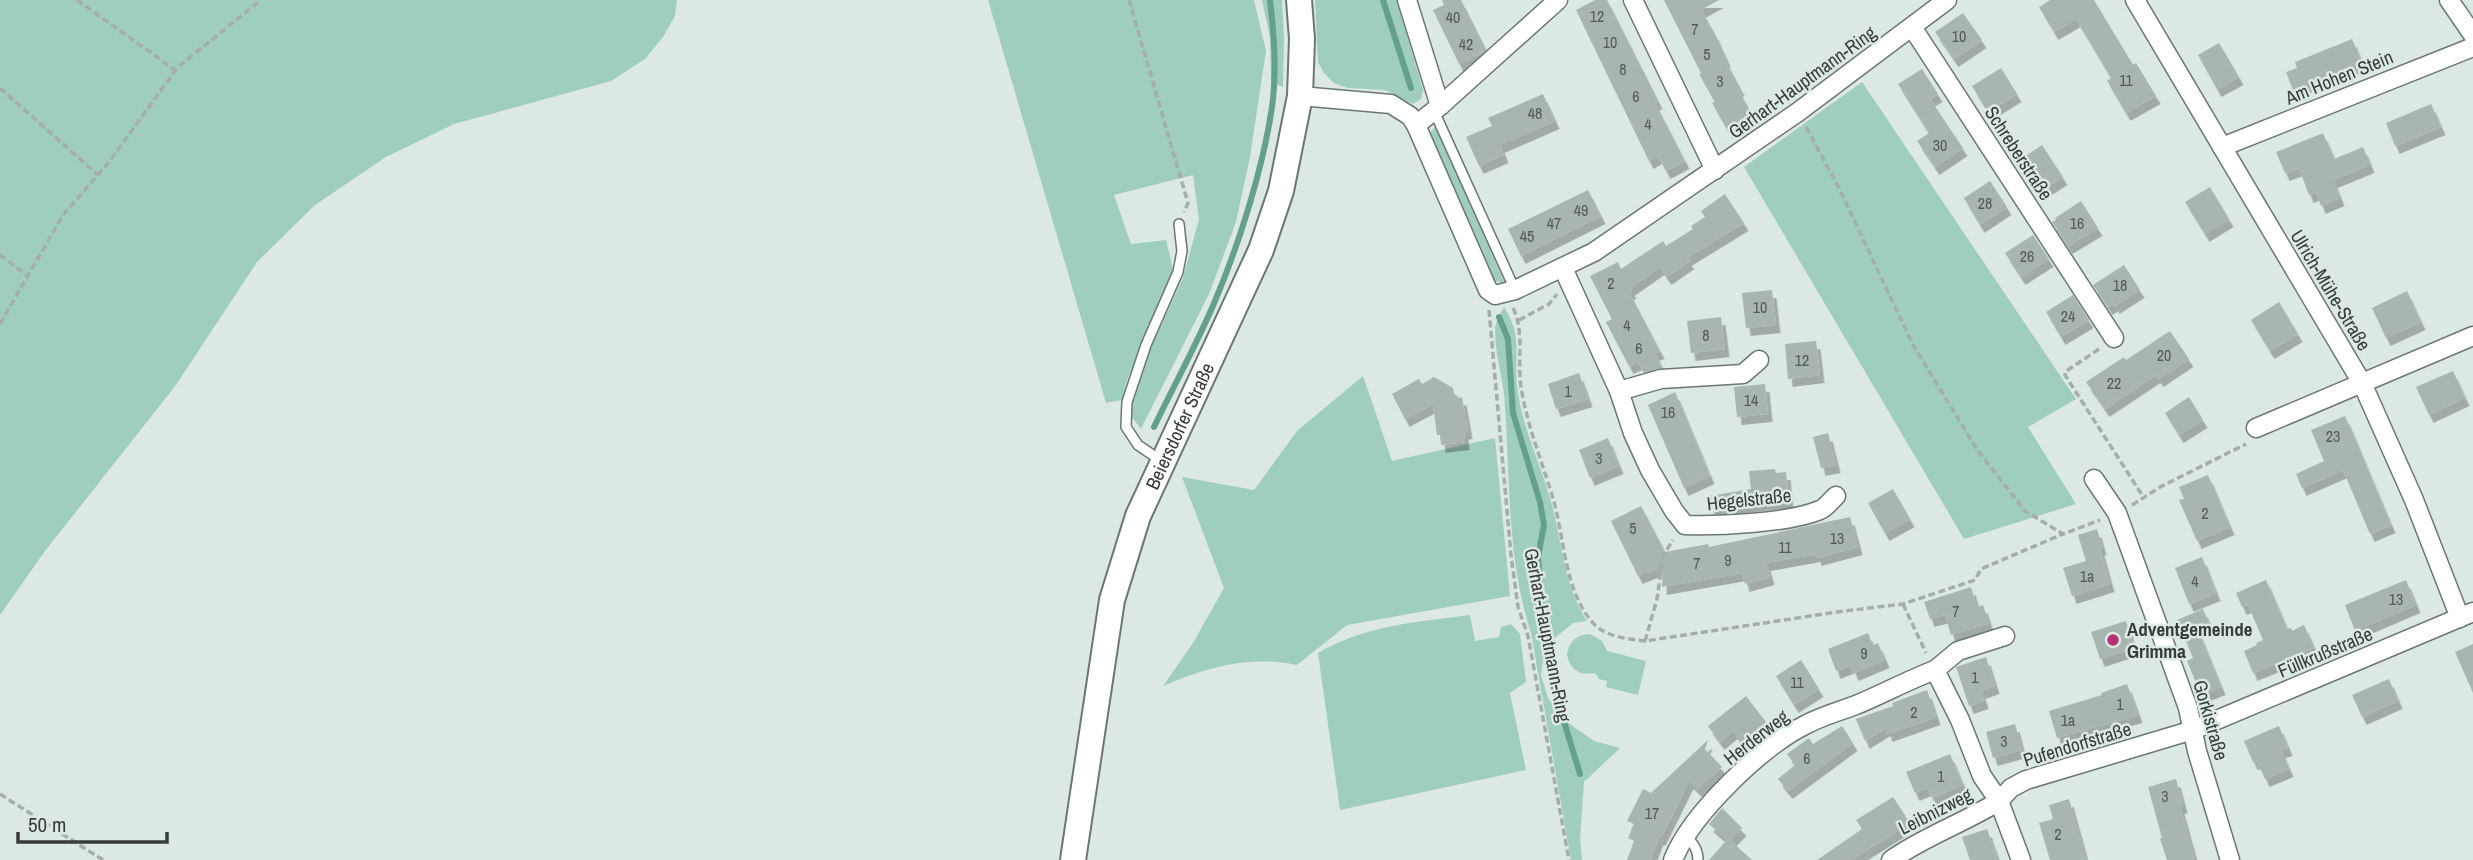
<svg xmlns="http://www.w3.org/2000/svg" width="2473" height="860" font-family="'Archivo Narrow',sans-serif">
<defs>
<filter id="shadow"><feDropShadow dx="4.5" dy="8" stdDeviation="0" flood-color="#0004"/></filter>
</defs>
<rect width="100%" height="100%" fill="#dce8e4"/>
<!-- green -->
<g fill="#9fcebf">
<path d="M0,0H677L675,16L663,37L645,59L611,81L454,124L386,157L315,205L257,262L176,385L45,551L0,615Z"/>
<path d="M988,0H1254L1266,51L1250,157L1236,222L1209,294L1141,429L1132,417V400L1150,350L1183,278L1199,219L1193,175L1114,195L1131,244L1166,240L1173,269L1127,380L1122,400L1106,403Z"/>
<path d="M1262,0H1282L1284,38L1283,87L1271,82L1270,37Z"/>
<path d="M1315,0H1397L1423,90L1421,99L1413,104L1385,90L1348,88L1334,83L1324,73L1318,62Z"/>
<path d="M1862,82L2076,399L2028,427L2076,504L1964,539L1744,167Z"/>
<path d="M1437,125L1505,284L1493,280L1430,133Z"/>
<path d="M1504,307C1523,337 1514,352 1517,385C1521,424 1539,460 1550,498C1562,539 1563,584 1587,621L1573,623L1545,646L1541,675L1548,698L1567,722L1594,741L1620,748L1584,782L1580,839L1582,860H1571L1531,633C1507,559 1510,482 1505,405C1504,381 1495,356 1495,331C1495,322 1500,314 1504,307Z"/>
<path d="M1363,376L1392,461L1495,438L1510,596L1347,625L1297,665C1249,655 1207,667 1163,686L1193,643L1224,588L1182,477L1254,490L1297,431Z"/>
<path d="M1470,615L1475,641L1499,637L1501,627L1511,624L1520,634L1526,682L1510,693L1526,770L1340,810L1318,653C1366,625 1417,622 1470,615Z"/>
<path d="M1590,634L1602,641L1607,651L1646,661L1638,695L1606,687L1607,681L1599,679L1595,673C1580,676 1570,670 1567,655C1569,641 1576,635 1590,634Z"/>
</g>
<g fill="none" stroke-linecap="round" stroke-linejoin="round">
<!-- stream -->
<g stroke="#659f8e" stroke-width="6">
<path d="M1383,0L1411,88"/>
<path d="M1499,317L1508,339L1513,413L1540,502L1544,525L1538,557L1541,599L1554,689L1580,774"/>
<path d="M1154,427C1174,385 1197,344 1215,301C1239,244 1263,169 1272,107C1277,71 1274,35 1270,0"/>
</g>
</g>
<!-- building -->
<g fill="#a9b5b1" filter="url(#shadow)">
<path d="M1442,0H1461L1486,50L1482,53L1459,64L1433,10L1444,5Z"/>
<path d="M1595,0H1607L1658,101L1655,103L1685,161L1666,171L1658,156L1649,161L1576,10Z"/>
<path d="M1664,0H1719L1701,10L1715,34L1726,59L1725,60L1740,88L1738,89L1753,117L1728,131L1712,103L1715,102L1699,74L1701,73Z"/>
<path d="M2050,0H2094L2133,65L2136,63L2156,96L2126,113L2107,81L2111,78L2076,19L2054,32L2039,7Z"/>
<path d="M1963,13L1982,40L1954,59L1935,32Z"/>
<path d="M2352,39L2362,63L2293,90L2286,72L2297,68L2295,62Z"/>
<path d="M2219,43L2239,77L2217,89L2198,55Z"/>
<path d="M2001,68L2017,94L1988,112L1972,86Z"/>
<path d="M1922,69L1938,94L1930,99L1963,148L1935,167L1917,141L1929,133L1898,84Z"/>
<path d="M1543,94L1555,121L1500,145L1504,155L1479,166L1466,137L1492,126L1488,118Z"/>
<path d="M2431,104L2441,127L2395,146L2386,123Z"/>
<path d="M2323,133L2334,159L2363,147L2370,165L2333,180L2340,198L2321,206L2316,192L2309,195L2299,168L2285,173L2276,152Z"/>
<path d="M2042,145L2063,177L2038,193L2018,161Z"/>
<path d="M1990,181L2007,207L1980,225L1964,198Z"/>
<path d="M2210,187L2229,219L2205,234L2185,202Z"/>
<path d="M1588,190L1601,216L1521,256L1508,229Z"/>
<path d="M1725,194L1744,223L1687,258L1690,261L1667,277L1660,267L1630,288L1632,291L1629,292L1660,351L1655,353L1662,368L1643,372L1638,362L1629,366L1606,322L1612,319L1590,276L1618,262L1621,269L1663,241L1666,246L1693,229L1691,226L1705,217L1701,211Z"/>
<path d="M2081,201L2098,228L2068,246L2052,222L2056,220L2055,218Z"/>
<path d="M2033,235L2049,259L2021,277L2005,253Z"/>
<path d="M2124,265L2140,290L2115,306L2114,303L2108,307L2093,285Z"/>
<path d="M1772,290L1776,325L1746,328L1742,293Z"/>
<path d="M2407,291L2421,322L2386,338L2372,308Z"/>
<path d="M2073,295L2089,320L2061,337L2046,312Z"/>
<path d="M2279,302L2298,334L2270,351L2251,320Z"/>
<path d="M1721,317L1725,349L1691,353L1687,321Z"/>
<path d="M2170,331L2189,359L2159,379L2156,375L2105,409L2086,382L2124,357L2126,360Z"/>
<path d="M1816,341L1820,375L1788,379L1785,344Z"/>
<path d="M2453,371L2465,398L2429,415L2416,387Z"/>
<path d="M1579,373L1588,399L1556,409L1548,384Z"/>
<path d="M1434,377L1453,388L1455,399L1462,397L1468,431L1464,432L1465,442L1441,445L1440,435H1437L1433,404L1405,419L1392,394L1419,379L1422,384Z"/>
<path d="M1765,384L1768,414L1737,417L1734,387Z"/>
<path d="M1675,392L1710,476L1684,488L1648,405Z"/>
<path d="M2189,397L2203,420L2179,435L2165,413Z"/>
<path d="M2345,416L2391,525L2370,534L2343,470L2302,488L2296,474L2324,461L2311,430Z"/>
<path d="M1828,433L1836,465L1821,468L1813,437Z"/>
<path d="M1608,438L1619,466L1590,478L1579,450Z"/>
<path d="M1775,469L1776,473L1786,472L1789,500L1710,508L1709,496L1751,489L1749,471Z"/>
<path d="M2208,475L2230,527L2197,541L2179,500L2184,499L2179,487Z"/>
<path d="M1893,489L1910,519L1885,533L1868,503Z"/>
<path d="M1641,506L1665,552L1708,544L1709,547L1850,517L1858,547L1817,558L1816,554L1766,563L1770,577L1745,584L1742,573L1662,587L1663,566L1638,576L1611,521Z"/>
<path d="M2097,529L2102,547L2100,548L2110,584L2072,596L2063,568L2086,561L2078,535Z"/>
<path d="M2202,557L2216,593L2189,604L2175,568Z"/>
<path d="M2266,580L2287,629L2291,628L2292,631L2304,625L2314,648L2253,673L2244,651L2257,645L2256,643L2263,640L2248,605L2242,607L2236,593Z"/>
<path d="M2406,580L2416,605L2355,631L2345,605Z"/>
<path d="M1971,587L1977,607L1983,605L1989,623L1951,635L1945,615L1930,619L1924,602Z"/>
<path d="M2203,609L2209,623L2197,628L2221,687L2201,695L2187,661L2193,658L2177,620Z"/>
<path d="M2126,621L2134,648L2100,659L2091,632Z"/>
<path d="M1868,633L1873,645L1878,643L1885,660L1854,673L1851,665L1836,671L1828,649Z"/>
<path d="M2473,644V693L2455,652Z"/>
<path d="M1986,657L1995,686L1981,691L1984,701L1969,706L1956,667Z"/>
<path d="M1801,660L1819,689L1794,705L1776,676Z"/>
<path d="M2389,679L2398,701L2362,717L2352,695Z"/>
<path d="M2127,684L2138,715L2057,738L2049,711L2102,695L2101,693Z"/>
<path d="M1927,690L1936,717L1888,734L1886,728L1865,741L1856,719L1893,706L1892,703Z"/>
<path d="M1746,696L1766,722L1741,742L1733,731L1720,742L1708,726Z"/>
<path d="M2015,724L2022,750L1993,758L1986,732Z"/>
<path d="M1842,726L1853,743L1788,791L1778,779L1795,765L1787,754L1809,738L1813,744Z"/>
<path d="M2279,726L2288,748L2281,750L2289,769L2265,779L2257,761L2253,762L2244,741Z"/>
<path d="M1708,740L1705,749L1722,767L1697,789L1689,781L1661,838L1659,837L1650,860H1627L1634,841L1628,838L1634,824L1627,821L1643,789L1651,793Z"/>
<path d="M1950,754L1963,785L1932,798L1927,788L1915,793L1906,772Z"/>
<path d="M2176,779L2183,805L2180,806L2195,860H2167L2160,839L2162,838L2148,787Z"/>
<path d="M1893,797L1910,823L1851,860H1817L1862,829L1856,820Z"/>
<path d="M2069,799L2086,860H2050L2039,823L2053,819L2049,805Z"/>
<path d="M1722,808L1742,828L1730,840L1752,860H1709L1727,840L1709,824Z"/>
<path d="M1987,829L1998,860H1970L1962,837Z"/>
</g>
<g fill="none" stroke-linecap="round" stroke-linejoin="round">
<defs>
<g id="lane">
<path d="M1434,111L1515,290"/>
<path d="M1160,460L1138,445L1126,427L1127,402L1146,345L1178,272L1182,251L1179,224"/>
<path d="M1685,836C1693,843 1698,849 1698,860"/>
</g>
<g id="street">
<path d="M1407,0L1440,106L1416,125L1488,290L1495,295L1515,290L1594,252L1798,112L1947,0"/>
<path d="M1633,0L1715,170"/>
<path d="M2135,0L2362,383L2414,500L2460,618"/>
<path d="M2449,0L2473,35"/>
<path d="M1912,27L2114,338"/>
<path d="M1300,96L1391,104L1410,116L1416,125"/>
<path d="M1440,106L1558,0"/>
<path d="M2222,147L2473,47"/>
<path d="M1563,268L1619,391L1633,433L1650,470L1674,511L1685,525C1718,526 1790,523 1820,510C1826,508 1831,500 1836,496"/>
<path d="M1619,391L1661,379L1743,374L1759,360"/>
<path d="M2256,428L2473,336"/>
<path d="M2094,479L2117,513L2188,708L2197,751L2230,860"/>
<path d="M1935,670L1958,651L2005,636"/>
<path d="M1673,860C1691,814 1762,746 1807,724C1822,716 1840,711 1856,705C1883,694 1908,680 1935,670L1960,720L1982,776L1999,801C1964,823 1925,836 1891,860"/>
<path d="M2021,860L1999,801L2011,788L2026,780L2193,730L2473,612"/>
</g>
<g id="secondary">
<path id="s1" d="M1073,860L1112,600L1138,516L1261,250L1281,191L1300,96L1302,39L1299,0"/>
</g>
</defs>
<!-- lane casing -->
<use href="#lane" stroke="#6c7773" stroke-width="12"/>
<!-- street casing -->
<use href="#street" stroke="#6c7773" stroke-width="21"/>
<!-- secondary casing -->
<use href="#secondary" stroke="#6c7773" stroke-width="28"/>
<!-- path -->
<g stroke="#a4aeaa" stroke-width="3.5" stroke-dasharray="7 3.5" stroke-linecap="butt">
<path d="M77,0L175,70"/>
<path d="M1129,0L1188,203L1184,212"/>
<path d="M0,88L98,175"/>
<path d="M1806,127L1839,188L1913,345L1978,451L2025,511L2063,534L2100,520"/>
<path d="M0,255L28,276"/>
<path d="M1513,308C1525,333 1517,360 1521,387C1527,425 1541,459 1552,495C1565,536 1563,592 1595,625C1607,637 1629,639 1645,641L1837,612L1903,604L1975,580L1981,569L2063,534"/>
<path d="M1489,310L1511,555L1518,607L1528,636L1569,860"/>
<path d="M1519,320L1549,304L1557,294"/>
<path d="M0,324L63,215L109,162L178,67L261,0"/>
<path d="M2099,349L2065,372V375L2144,498"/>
<path d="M2132,505L2162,486L2246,444"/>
<path d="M1903,604L1926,653"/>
<path d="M1645,641L1657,599L1663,556L1673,540"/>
<path d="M0,794L103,860"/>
</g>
<!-- lane -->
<use href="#lane" stroke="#fff" stroke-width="9"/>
<!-- street -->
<use href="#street" stroke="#fff" stroke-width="18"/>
<!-- secondary -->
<use href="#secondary" stroke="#fff" stroke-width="24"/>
</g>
<!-- markers -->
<circle fill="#b63075" stroke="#dce8e4" stroke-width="2.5" cx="2113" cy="640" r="7"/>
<g text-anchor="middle" stroke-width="5" stroke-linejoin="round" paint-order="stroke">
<!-- number labels -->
<g font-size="16" fill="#545b58">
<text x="1597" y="22">12</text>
<text x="1453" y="23">40</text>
<text x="1695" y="35">7</text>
<text x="1959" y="42">10</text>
<text x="1610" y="48">10</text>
<text x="1466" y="50">42</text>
<text x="1707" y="60">5</text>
<text x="1623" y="75">8</text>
<text x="2126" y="86">11</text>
<text x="1720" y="87">3</text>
<text x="1636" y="102">6</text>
<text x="1535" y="119">48</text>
<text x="1648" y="130">4</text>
<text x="1940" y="151">30</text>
<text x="1985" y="209">28</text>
<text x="1581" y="216">49</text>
<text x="1554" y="229">47</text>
<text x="2077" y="229">16</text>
<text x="1527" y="242">45</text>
<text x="2027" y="262">26</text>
<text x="1611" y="289">2</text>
<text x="2120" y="291">18</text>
<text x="1760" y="313">10</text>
<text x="2068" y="322">24</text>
<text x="1627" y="331">4</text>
<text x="1706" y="341">8</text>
<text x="1639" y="354">6</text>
<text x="2164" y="361">20</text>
<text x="1802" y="366">12</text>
<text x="2114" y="389">22</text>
<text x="1568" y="397">1</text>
<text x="1751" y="406">14</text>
<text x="1668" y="418">16</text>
<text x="2333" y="442">23</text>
<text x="1599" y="464">3</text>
<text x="2205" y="519">2</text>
<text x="1633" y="534">5</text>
<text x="1837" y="544">13</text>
<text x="1785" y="553">11</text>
<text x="1728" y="566">9</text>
<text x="1697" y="569">7</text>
<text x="2087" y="582">1a</text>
<text x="2195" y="587">4</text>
<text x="2396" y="605">13</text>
<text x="1956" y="617">7</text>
<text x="1864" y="659">9</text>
<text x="1975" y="683">1</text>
<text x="1797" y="688">11</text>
<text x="2120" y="710">1</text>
<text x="1914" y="718">2</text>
<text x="2068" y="726">1a</text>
<text x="2004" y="747">3</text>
<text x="1807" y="764">6</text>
<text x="1941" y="782">1</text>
<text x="2165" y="802">3</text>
<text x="1652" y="819">17</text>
<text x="2058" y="840">2</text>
</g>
<!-- street labels -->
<g font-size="19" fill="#383d3b" stroke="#dce8e4">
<text transform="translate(2339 77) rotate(-22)" y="7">Am Hohen Stein</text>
<text transform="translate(1802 82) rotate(-36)" y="7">Gerhart-Hauptmann-Ring</text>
<text transform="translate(2019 153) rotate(57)" y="7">Schreberstraße</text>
<text transform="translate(2331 290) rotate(59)" y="7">Ulrich-Mühe-Straße</text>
<text dy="7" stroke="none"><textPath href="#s1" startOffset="450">Beiersdorfer Straße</textPath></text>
<text transform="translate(1749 499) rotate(-6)" y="7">Hegelstraße</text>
<text transform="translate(1548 635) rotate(79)" y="7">Gerhart-Hauptmann-Ring</text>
<text transform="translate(2325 652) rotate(-23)" y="7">Füllkrußstraße</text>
<text transform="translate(2211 720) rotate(74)" y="7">Gorkistraße</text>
<text transform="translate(1756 737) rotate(-38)" y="7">Herderweg</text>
<text transform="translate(2077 744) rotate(-17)" y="7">Pufendorfstraße</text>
<text transform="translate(1935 811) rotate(-27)" y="7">Leibnizweg</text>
</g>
<!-- poi labels -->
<g font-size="19" font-weight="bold" fill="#383d3b" stroke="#dce8e4" text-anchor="start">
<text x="2127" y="636">Adventgemeinde<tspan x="2127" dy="22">Grimma</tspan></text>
</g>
</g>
<!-- scale -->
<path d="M18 832v10h149v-10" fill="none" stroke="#383d3b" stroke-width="3.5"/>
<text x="28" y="832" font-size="21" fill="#383d3b" stroke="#dce8e4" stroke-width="5" paint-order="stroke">50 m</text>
</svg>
